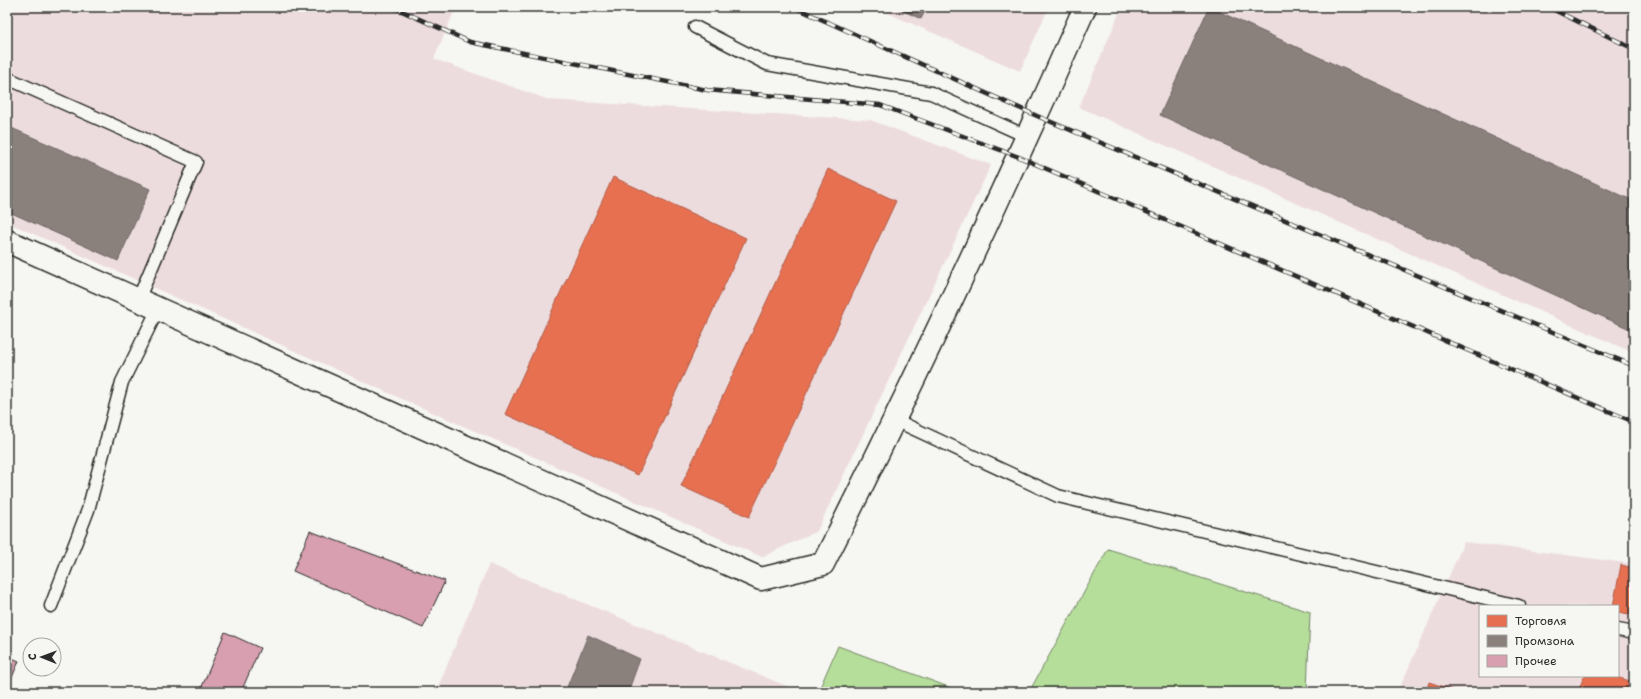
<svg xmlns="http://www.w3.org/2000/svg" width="1641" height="699" font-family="'Shantell Sans',sans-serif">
<rect width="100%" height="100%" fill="#f6f6f2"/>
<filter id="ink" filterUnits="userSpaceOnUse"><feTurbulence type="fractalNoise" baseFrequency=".025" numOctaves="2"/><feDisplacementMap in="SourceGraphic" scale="8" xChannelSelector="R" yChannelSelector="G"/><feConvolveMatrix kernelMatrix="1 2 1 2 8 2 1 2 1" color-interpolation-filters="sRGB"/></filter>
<g filter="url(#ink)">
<!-- built -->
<g fill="#eddcde" fill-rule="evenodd">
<path d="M7,7H456L434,59L549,100L870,120L991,165L817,531L762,557L411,403L7,222Z"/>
<path d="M874,7H1049L1020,71Z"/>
<path d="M1122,7H1634V353L1079,107Z"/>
<path d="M1464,542L1634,564V692H1398ZM1480,606H1618V676H1480Z"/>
<path d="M489,564L789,687L787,692H436Z"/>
</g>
<!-- green -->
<g fill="#b6de9b" stroke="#708463">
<path d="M1108,549L1310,612L1307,692H1029Z"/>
<path d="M838,646L962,692H818Z"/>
</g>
<!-- shops -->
<g fill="#e76f51" stroke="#af5b46">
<path d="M828,169L896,201L749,517L681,486Z"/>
<path d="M613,177L746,238L638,475L505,414Z"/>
<path d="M1621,565L1634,568V615L1618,612V606H1613Z"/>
<path d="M1584,676H1612L1634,682V692H1578Z"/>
<path d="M1429,682L1459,692H1426Z"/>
</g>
<!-- industry -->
<g fill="#8a817c" stroke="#6e6764">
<path d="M895,7H927L921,19Z"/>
<path d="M1209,7L1634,201V331L1160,115Z"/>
<path d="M7,126L150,189L118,261L7,211Z"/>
<path d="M588,635L640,659L628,692H565Z"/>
</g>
<!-- building -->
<g fill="#d79faf" stroke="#2b2b2b">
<path d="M310,531L445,581L423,628L293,571Z"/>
<path d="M225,632L260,648L241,692H210L201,689Z"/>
<path d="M7,656L19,661L7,689Z"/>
</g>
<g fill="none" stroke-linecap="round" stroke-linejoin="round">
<defs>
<g id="lane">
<path d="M695,27L767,64L931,93L1028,137"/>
<path d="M7,78L196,162L138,300"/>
<path d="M895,420L1058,496L1519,606"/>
<path d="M51,606L88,510L122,382L158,309"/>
<path d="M1618,630L1634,633"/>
</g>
<path id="street" d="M7,241L761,579L823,564C915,381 1002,195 1085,7"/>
</defs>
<!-- lane casing -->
<use href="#lane" stroke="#2b2b2b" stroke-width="15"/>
<!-- street casing -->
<use href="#street" stroke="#2b2b2b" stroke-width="25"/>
<!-- lane -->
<use href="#lane" stroke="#f6f6f2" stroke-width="12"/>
<!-- street -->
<use href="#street" stroke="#f6f6f2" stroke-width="22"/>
<defs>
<g id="rail">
<path d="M393,7L470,42L707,90L880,105L1019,157L1634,422"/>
<path d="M794,7L1037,116L1634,366"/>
<path d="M1548,7L1634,49"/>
</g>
</defs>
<!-- rail casing -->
<use href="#rail" stroke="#2b2b2b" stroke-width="4.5"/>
<!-- rail -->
<use href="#rail" stroke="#f6f6f2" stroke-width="3" stroke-dasharray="9" stroke-linecap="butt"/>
</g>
</g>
<!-- margin -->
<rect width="1641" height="699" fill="none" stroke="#f6f6f2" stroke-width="24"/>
<rect x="12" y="12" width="1617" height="675" fill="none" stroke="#2b2b2b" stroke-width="1.5" filter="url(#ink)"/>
<!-- legend -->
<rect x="1479" y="605" width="140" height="72" fill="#f6f6f2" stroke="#a5a5a2"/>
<rect x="1487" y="615" width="20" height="12" fill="#e76f51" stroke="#a5a5a2"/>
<text x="1515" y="625" font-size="12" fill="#2b2b2b">Торговля</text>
<rect x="1487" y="635" width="20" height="12" fill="#8a817c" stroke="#a5a5a2"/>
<text x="1515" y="645" font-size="12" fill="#2b2b2b">Промзона</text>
<rect x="1487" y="655" width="20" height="12" fill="#d79faf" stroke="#a5a5a2"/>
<text x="1515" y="665" font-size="12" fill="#2b2b2b">Прочее</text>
<!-- north arrow -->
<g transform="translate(42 657) rotate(271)"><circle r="19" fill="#f6f6f2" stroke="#a5a5a2"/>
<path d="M0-3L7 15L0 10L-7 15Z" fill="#2b2b2b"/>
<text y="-6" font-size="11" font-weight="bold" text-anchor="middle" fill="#2b2b2b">С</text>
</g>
</svg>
